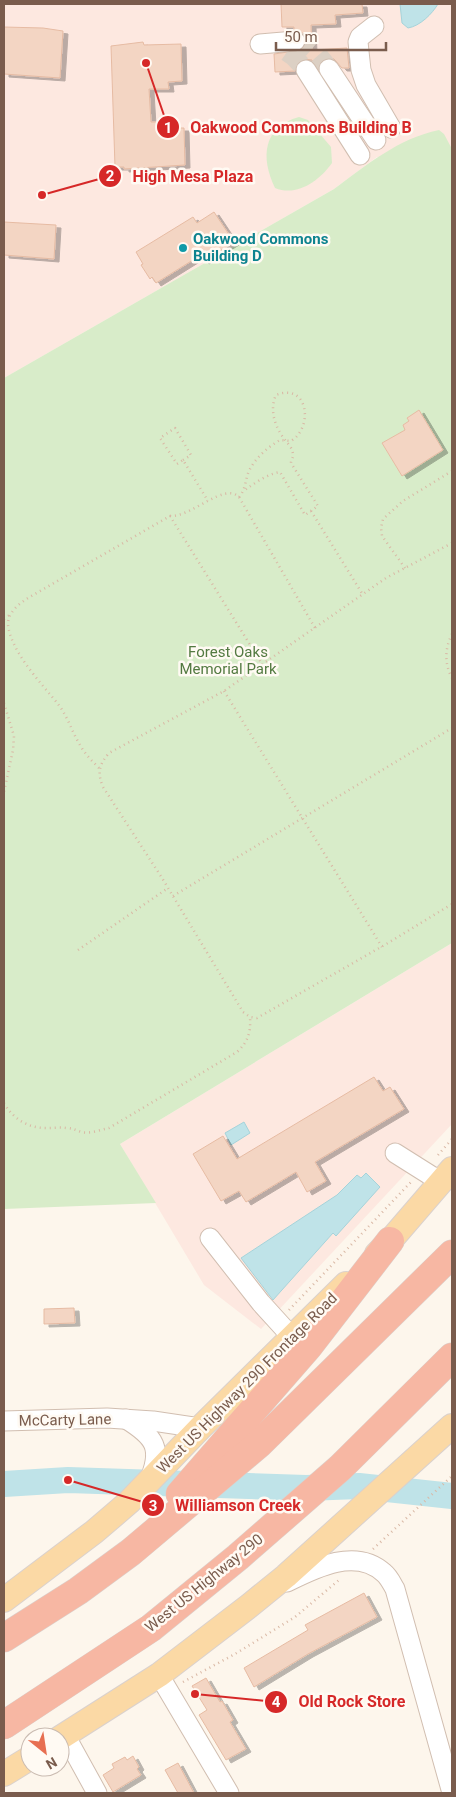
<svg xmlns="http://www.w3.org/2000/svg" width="456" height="1797" font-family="Roboto,sans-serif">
<defs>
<filter id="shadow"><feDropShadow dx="5" dy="3" stdDeviation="0" flood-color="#0004"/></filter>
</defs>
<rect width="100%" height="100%" fill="#fdf6ec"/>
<!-- commercial -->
<g fill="#fde8e0">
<path d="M4,4H452V184L377,157L334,189L4,378Z"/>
<path d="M452,943V1124L261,1329L204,1285L120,1144Z"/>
</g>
<!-- green -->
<g fill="#d8ecc9">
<path d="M299,117L308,120L331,147L332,163C319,181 297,197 275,188C260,157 263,127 299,117Z"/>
<path d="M439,130L444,134L452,149V943L120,1144L156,1203L4,1209V378L334,189C365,166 399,138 439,130Z"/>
</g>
<!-- water -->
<g fill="#bfe3e8" stroke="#a5d3da">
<path d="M400,4H438C432,14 420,26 408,28L402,23Z"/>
<path d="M244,1122L250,1133L231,1145L225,1133Z"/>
<path d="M366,1173L380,1187L336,1236L333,1233L273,1300L241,1258L337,1195L357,1175L361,1178Z"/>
</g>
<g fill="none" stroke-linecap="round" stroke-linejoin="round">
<!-- river -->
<path stroke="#bfe3e8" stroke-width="26" d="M4,1484L68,1480L306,1488L359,1486L452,1496"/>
</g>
<!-- building -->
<g fill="#f3d5c3" stroke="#e6bba3" filter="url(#shadow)">
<path d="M281,4H362L363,13L335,15L336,24L311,25L312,50L347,48L349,68H342L334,59L329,58L322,60L318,68L312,60L305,59L300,61L296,64L295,71L275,72L274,54L301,50L305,46L306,41L304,34L299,31L294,30V27H282Z"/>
<path d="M4,27L43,28L63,31L60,78L4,74Z"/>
<path d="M143,42L144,45L181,44L182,81L168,82L169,89H149L151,122H169L170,128H184L185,165L124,169V167H115L111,46Z"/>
<path d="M214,212L234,242L204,261L201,255L156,283L152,277L150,279L141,265L143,264L136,252L193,217L197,223Z"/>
<path d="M4,222L56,225L54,259L4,255Z"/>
<path d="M419,410L443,450L402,476L382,443L405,430L403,425L409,421L407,418Z"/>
<path d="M374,1077L383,1091L390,1087L404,1109L315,1162L326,1181L307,1192L296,1172L246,1202L239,1191L221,1201L193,1154L223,1136L237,1159Z"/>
<path d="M74,1308L75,1323L44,1324V1309Z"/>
<path d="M364,1593L377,1617L308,1654L254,1687L244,1668L308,1630L305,1625Z"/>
<path d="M206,1678L220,1702L222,1701L233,1720L230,1722L246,1749L226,1760L199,1715L207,1710L192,1686Z"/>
<path d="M133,1756L139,1767L137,1769L141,1775L113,1792L103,1775L114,1768L112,1764L125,1757L127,1760Z"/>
<path d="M178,1763L194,1793H178L165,1770Z"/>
</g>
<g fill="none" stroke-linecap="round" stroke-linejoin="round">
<!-- minor-tunnel -->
<g stroke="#dcd0c4" stroke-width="19" stroke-dasharray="19 9" stroke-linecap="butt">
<path d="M295,41C310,42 321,58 329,69"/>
<path d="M287,52L294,57L306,70"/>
</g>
<defs>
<g id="minor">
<path d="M374,26L360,37L358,42L361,70L366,85L391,128"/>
<path d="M260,44L295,41"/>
<path d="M329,69L376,140"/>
<path d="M306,70L360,155"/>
<path d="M395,1153L441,1182"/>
<path d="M210,1238L261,1303L291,1336"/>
<path d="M126,1419C155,1437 163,1448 149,1481"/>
<path d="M4,1421L107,1418L153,1421L200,1428"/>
<path d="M287,1582C315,1568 356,1547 384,1573C389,1577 392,1584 395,1589L452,1793"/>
<path d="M159,1675L229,1793"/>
<path d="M65,1735L97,1793"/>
</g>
<g id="major">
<path d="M377,1254L390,1241L452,1169"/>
<path d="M4,1600L94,1532L129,1502L200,1428L346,1284"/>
<path d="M60,1738L159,1675L249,1606L286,1576L452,1426"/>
<path d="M4,1774L30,1758"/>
</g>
<g id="highway">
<path d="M180,1494L309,1346L390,1241"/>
<path d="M4,1638L78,1591L131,1552L259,1444L452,1254"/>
<path d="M4,1725L151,1628L238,1557L340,1468L452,1357"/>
</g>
</defs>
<!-- minor casing -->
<use href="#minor" stroke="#d1beb0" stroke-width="21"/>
<!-- major casing -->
<use href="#major" stroke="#dad1cd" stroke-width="26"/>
<!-- highway casing -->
<use href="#highway" stroke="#dad1cd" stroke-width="29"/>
<!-- path -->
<g stroke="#d9b8a5" stroke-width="2.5" stroke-dasharray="1 4" stroke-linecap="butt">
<path d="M183,460L191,455L175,428L160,438L177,464L183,460L208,501"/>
<path d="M239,497C246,489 245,480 249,471C255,458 268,447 280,440L291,441C314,427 308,382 276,395C269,410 275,428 286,441C289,445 293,449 293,455C293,458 291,460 291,463L318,506L305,515L280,472C267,474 255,483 245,490"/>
<path d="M311,511L363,595"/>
<path d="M170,516C192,517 224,482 239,497L315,628"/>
<path d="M452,543L386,578L224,691L109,753C99,765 97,772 103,787L162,878L243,1012L250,1017L257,1018L388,943L452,904"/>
<path d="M405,568L382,536L381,528L383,519L403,501L452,471"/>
<path d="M4,619L11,614"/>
<path d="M452,634C445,648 444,663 452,678"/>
<path d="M224,691L382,947"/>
<path d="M4,703L14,736L13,750L4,792"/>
<path d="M99,768C92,761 85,754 80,745C72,732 68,717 58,704C42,684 10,651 8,624C8,612 19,604 28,598L170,516L262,664"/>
<path d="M173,896L452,728"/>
<path d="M78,950L168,888"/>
<path d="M4,1103C13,1119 28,1128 46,1128C53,1128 60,1127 66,1128C72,1128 76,1130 81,1132C90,1134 100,1130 109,1128L237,1052C248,1042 251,1032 250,1017"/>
<path d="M438,1155L452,1139"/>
<path d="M289,1310L411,1182"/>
<path d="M373,1549L452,1476"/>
<path d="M183,1682L235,1654L295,1617L339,1580"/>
</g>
<!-- minor -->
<use href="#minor" stroke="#fff" stroke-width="19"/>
<!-- major -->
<use href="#major" stroke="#fbd9a5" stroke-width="24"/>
<!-- highway -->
<use href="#highway" stroke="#f7b7a3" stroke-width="28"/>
</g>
<!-- markers -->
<circle fill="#0f9aa8" stroke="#fffaf3" stroke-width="2" cx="183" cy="248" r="5"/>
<g text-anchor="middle" stroke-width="5" stroke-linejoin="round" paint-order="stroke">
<!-- culture labels -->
<g font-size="15" font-weight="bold" fill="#0d838f" stroke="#fffaf3" text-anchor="start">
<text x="193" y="244">Oakwood Commons<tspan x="193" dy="17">Building D</tspan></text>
</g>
<!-- park labels -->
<g font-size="15" fill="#537a41" stroke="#fffaf3">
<text x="228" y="657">Forest Oaks<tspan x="228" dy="17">Memorial Park</tspan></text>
</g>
<!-- street labels -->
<g font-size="15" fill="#7a5c4d" stroke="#fffaf3">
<text transform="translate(247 1383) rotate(-45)" y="5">West US Highway 290 Frontage Road</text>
<text transform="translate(65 1420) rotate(-1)" y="5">McCarty Lane</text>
<text transform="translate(204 1583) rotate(-39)" y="5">West US Highway 290</text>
</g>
</g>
<!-- callouts -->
<path fill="none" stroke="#d62828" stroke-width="2" d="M146 63L168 127M42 195L110 176M68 1480L153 1505M195 1694L276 1702"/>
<g fill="#d62828" stroke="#fffaf3" stroke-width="2">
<circle cx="146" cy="63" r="5"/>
<circle cx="42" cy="195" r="5"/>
<circle cx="68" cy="1480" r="5"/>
<circle cx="195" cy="1694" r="5"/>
<circle cx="168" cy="127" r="12"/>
<circle cx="110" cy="176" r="12"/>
<circle cx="153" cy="1505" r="12"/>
<circle cx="276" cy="1702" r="12"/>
</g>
<g font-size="15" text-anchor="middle" font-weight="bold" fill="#fff">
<text x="168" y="133">1</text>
<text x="110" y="181">2</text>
<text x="153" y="1511">3</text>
<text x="276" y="1707">4</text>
</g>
<g font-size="16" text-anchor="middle" font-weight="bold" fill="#d62828" stroke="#fffaf3" stroke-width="5" stroke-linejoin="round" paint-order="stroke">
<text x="301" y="133">Oakwood Commons Building B</text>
<text x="193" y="182">High Mesa Plaza</text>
<text x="238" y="1511">Williamson Creek</text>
<text x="352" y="1707">Old Rock Store</text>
</g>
<!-- border -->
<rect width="456" height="1797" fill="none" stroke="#7a5c4d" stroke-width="10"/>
<!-- north arrow -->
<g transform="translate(45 1752) rotate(150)"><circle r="24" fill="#fffaf3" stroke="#cabbb1"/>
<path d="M0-4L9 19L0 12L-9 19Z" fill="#e76f51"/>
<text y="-8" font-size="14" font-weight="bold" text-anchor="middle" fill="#7a5c4d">N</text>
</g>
<!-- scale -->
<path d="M276 42v8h110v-8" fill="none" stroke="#7a5c4d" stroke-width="2.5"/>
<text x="284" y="42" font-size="15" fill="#7a5c4d" stroke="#fffaf3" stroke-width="4" paint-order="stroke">50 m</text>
</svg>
